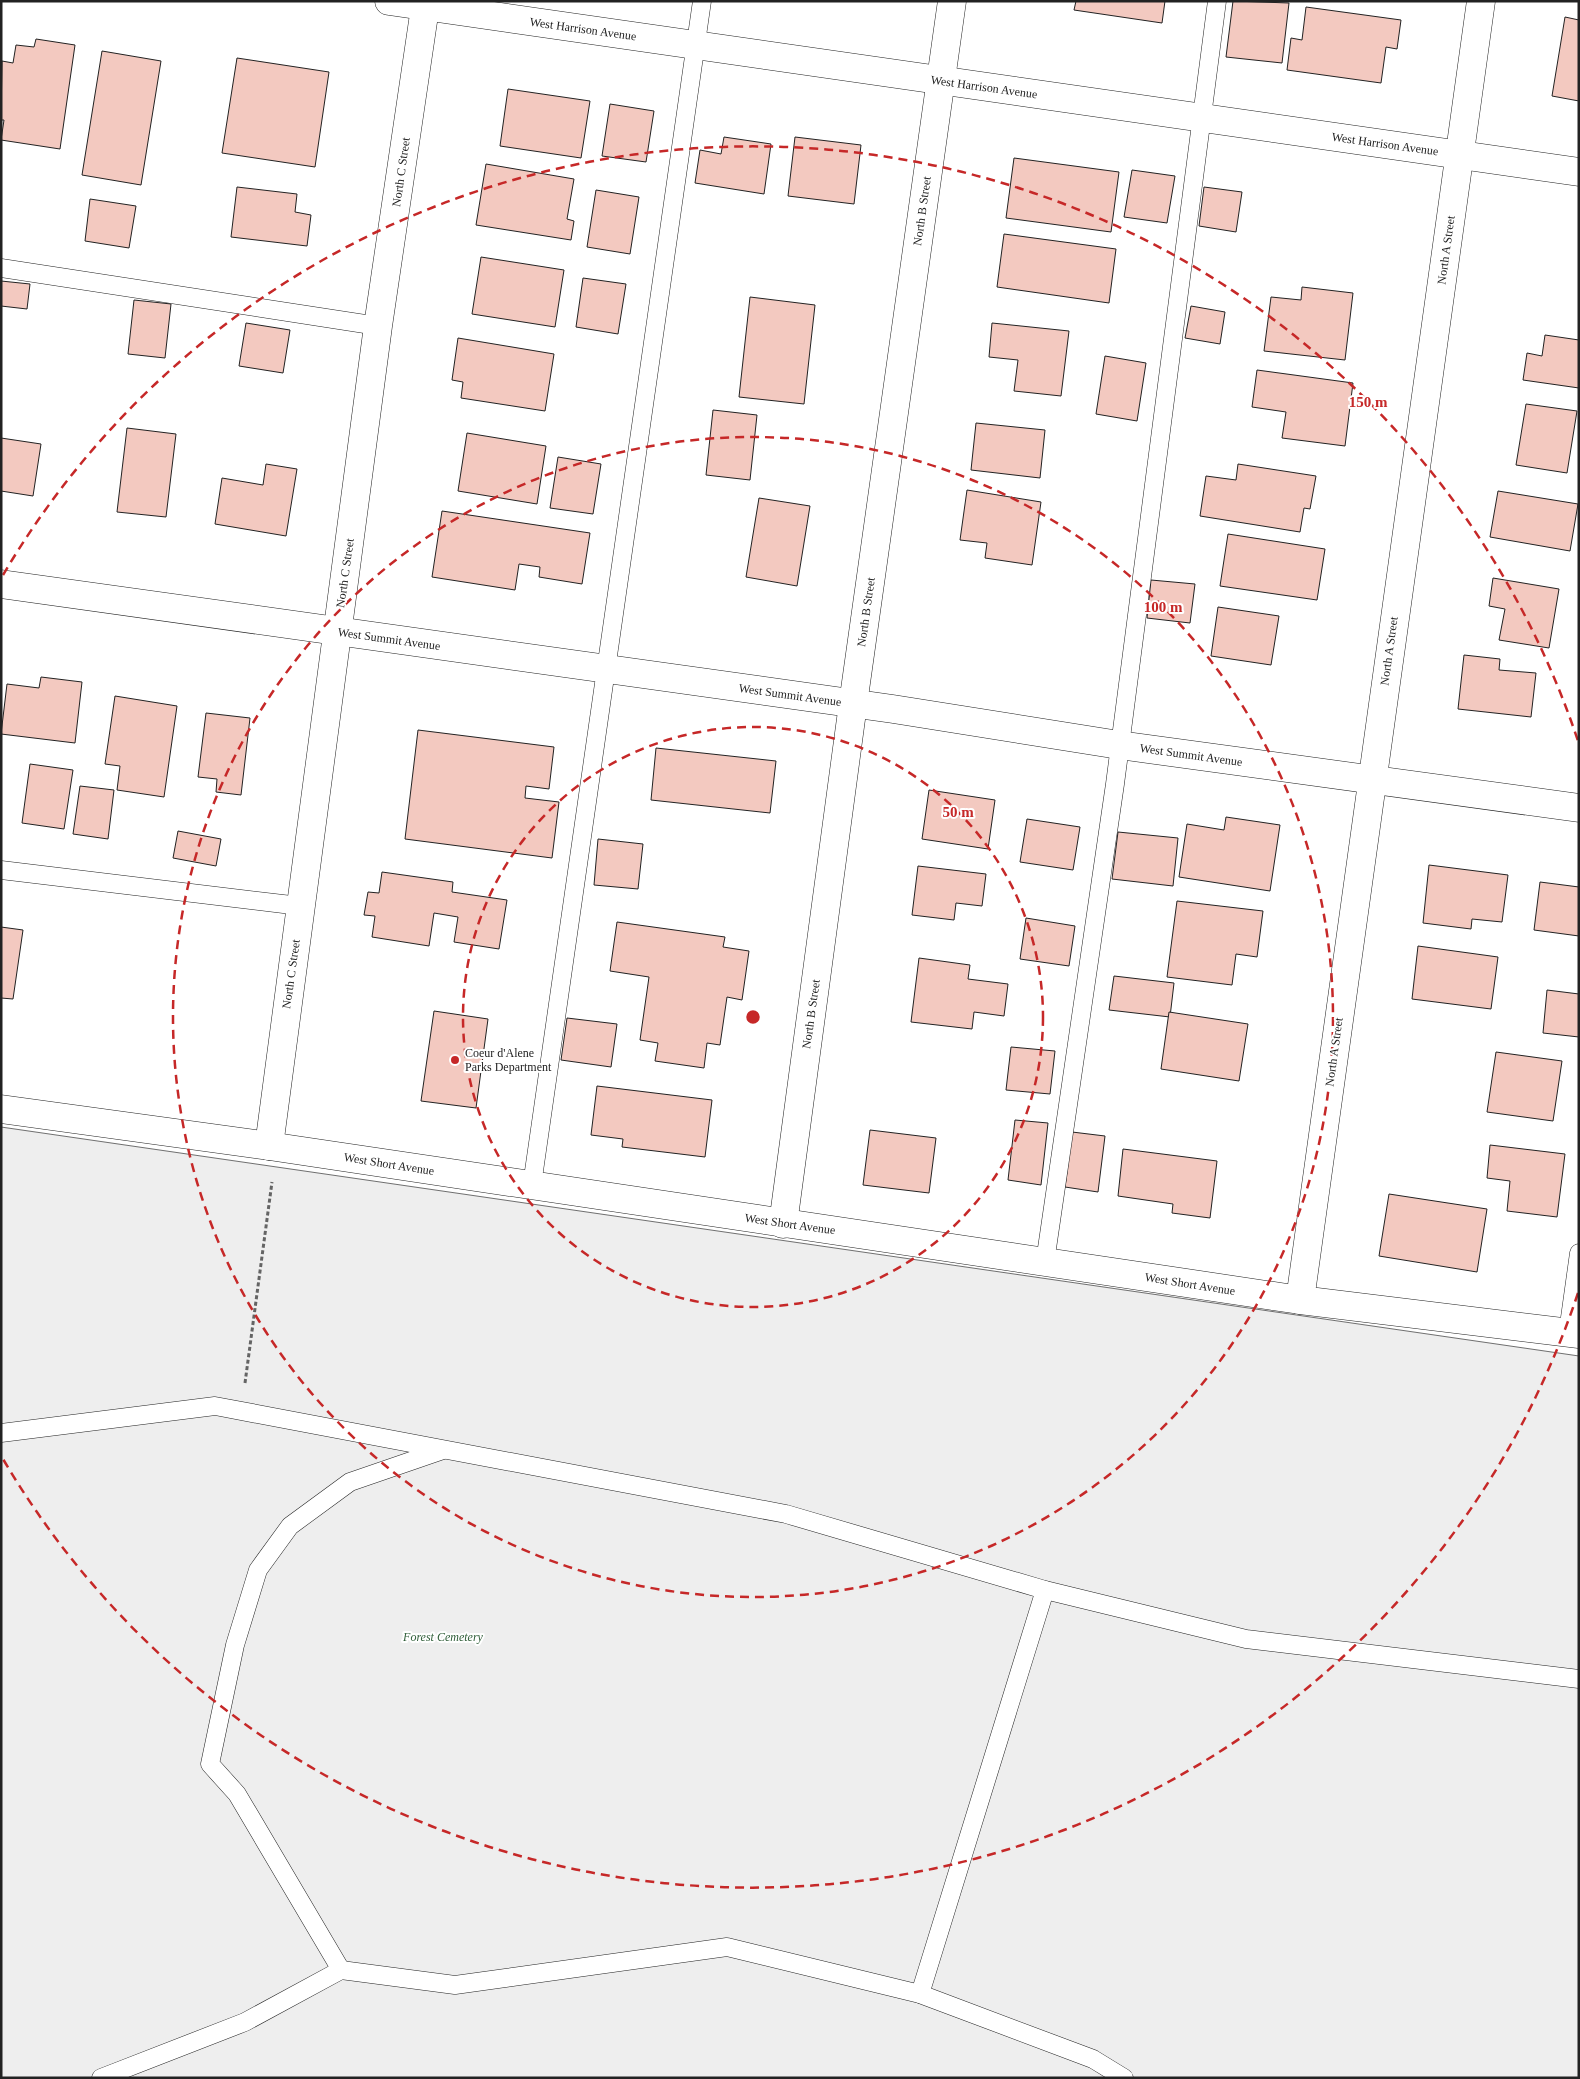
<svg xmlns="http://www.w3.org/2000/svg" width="1580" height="2079" font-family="'Times New Roman',serif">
<rect width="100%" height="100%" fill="#fff"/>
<!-- green -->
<path fill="#eee" stroke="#6f6f6f" d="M1,1127L1579,1356V2078H1Z"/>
<!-- building -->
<g fill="#f3c9c0" stroke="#222">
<path d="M1076,1H1165L1162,23L1074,10Z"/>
<path d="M1233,1L1289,3L1282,63L1226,57Z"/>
<path d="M1306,7L1401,20L1397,49L1386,47L1381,83L1287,70L1291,38L1302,40Z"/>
<path d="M1565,17L1579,20V101L1552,96Z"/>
<path d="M36,39L75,45L60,149L1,140L4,120H1L2,61L13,63L16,45L34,47Z"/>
<path d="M102,51L161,61L141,185L82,175Z"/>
<path d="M237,58L329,72L315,167L222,153Z"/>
<path d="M508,89L590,101L581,158L500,146Z"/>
<path d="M610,104L654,111L646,162L602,156Z"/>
<path d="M724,137L771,144L764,194L695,183L700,150L721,154Z"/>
<path d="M795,137L861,145L854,204L788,196Z"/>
<path d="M1014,158L1119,172L1111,232L1006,218Z"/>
<path d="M486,164L574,179L567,219L574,221L571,240L476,225Z"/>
<path d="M1132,170L1175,176L1167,223L1124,217Z"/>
<path d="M237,187L297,194L295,212L311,215L307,246L231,237Z"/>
<path d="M1204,187L1242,192L1236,232L1199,226Z"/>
<path d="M596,190L639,197L630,254L587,247Z"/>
<path d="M90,199L136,206L129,248L85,241Z"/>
<path d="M1004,234L1116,249L1109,303L997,287Z"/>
<path d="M481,257L564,270L555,327L472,314Z"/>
<path d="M583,278L626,284L618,334L576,327Z"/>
<path d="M1,281L30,284L27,309L1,306Z"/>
<path d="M1302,287L1353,293L1345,360L1264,351L1271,297L1301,300Z"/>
<path d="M750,297L815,305L804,404L739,397Z"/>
<path d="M134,300L171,304L165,358L128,354Z"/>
<path d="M1191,306L1225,312L1220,344L1185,338Z"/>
<path d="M246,323L290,330L283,373L239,366Z"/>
<path d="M992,323L1069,331L1061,396L1014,391L1018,360L989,357Z"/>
<path d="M1545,335L1579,340V388L1523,380L1527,353L1542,356Z"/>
<path d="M458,338L554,354L545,411L461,398L463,382L452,380Z"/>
<path d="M1105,356L1146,363L1137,421L1096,414Z"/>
<path d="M1257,370L1353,383L1345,446L1282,438L1286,412L1252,407Z"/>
<path d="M1526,404L1577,411L1567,473L1516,465Z"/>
<path d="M713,410L757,415L750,480L706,475Z"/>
<path d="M976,423L1045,430L1040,478L971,470Z"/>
<path d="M127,428L176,434L166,517L117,512Z"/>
<path d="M467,433L546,446L537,504L458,491Z"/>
<path d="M1,438L41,444L33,496L1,491Z"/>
<path d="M558,457L601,464L593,514L550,508Z"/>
<path d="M266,464L297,469L286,536L215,524L222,478L263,485Z"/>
<path d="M1238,464L1316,476L1310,509L1304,508L1300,532L1200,516L1206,476L1236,480Z"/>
<path d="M967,490L1041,502L1032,565L985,558L987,543L960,540Z"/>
<path d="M1498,491L1578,504L1570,551L1490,537Z"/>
<path d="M759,498L810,506L797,586L746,577Z"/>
<path d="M442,511L590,533L582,584L539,577L540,567L519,564L515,590L432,577Z"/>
<path d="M1228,534L1325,549L1317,600L1220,586Z"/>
<path d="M1493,578L1559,589L1549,648L1499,640L1505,609L1489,606Z"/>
<path d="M1151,580L1195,584L1190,623L1147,618Z"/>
<path d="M1218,607L1279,616L1271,665L1211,656Z"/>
<path d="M1464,655L1500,659L1499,670L1536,673L1531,717L1458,709Z"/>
<path d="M41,677L82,682L75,743L1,734L7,684L39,688Z"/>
<path d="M115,696L177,706L164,797L117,790L120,766L105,764Z"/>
<path d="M206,713L250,718L241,795L216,792L217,779L198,777Z"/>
<path d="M418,730L554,747L549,789L526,786L525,798L559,802L552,858L405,839Z"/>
<path d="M656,748L776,761L770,813L651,800Z"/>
<path d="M30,764L73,770L64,829L22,823Z"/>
<path d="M80,786L114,790L108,839L73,834Z"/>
<path d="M929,790L995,800L988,849L922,839Z"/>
<path d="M1226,817L1280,825L1270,891L1179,877L1187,824L1224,830Z"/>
<path d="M1027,819L1080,827L1073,870L1020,862Z"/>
<path d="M178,831L221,839L216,866L173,858Z"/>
<path d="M1118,832L1178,838L1173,886L1112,879Z"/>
<path d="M598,839L643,844L638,889L594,885Z"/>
<path d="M1429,865L1508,875L1502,922L1472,919L1471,929L1423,923Z"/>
<path d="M918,866L986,874L982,906L956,903L954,920L912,915Z"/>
<path d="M382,872L453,882L452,892L507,900L499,949L454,942L458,917L434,913L429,946L372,937L375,916L364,915L368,892L379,893Z"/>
<path d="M1540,882L1579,887V936L1534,930Z"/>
<path d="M1177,901L1263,911L1257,957L1236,954L1232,985L1167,977Z"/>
<path d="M1026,918L1075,926L1069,966L1020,959Z"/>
<path d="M617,922L725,937L723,947L749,951L742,1000L727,997L720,1045L707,1043L704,1068L655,1061L658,1043L640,1040L649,977L610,971Z"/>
<path d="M1,927L23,930L13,999L1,998Z"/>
<path d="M1418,946L1498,957L1491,1009L1412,999Z"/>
<path d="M919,958L970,965L968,979L1008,984L1004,1016L974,1012L972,1029L911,1022Z"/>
<path d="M1114,976L1174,983L1170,1017L1109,1010Z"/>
<path d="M1547,990L1579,994V1037L1543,1033Z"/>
<path d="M434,1011L488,1019L476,1108L421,1101Z"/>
<path d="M1169,1012L1248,1024L1239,1081L1161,1069Z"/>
<path d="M567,1018L617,1024L611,1067L561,1060Z"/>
<path d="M1011,1047L1055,1051L1050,1094L1006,1090Z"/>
<path d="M1496,1052L1562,1061L1553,1121L1487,1112Z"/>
<path d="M597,1086L712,1100L705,1157L622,1147L623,1139L591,1135Z"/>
<path d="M1015,1120L1048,1123L1041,1185L1008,1180Z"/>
<path d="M870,1130L936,1138L929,1193L863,1185Z"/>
<path d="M1072,1132L1105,1136L1098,1192L1065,1187Z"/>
<path d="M1490,1145L1565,1154L1557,1217L1507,1211L1510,1181L1487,1178Z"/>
<path d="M1123,1149L1217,1161L1210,1218L1172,1213L1173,1204L1118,1196Z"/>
<path d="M1389,1194L1487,1209L1477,1272L1379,1256Z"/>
</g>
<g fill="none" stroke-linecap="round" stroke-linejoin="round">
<defs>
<g id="lane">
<path d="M1,268L378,326"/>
<path d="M1,870L300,906"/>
<path d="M532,1185L702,1"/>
<path d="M1045,1262L1115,784L1217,1"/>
<path d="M1568,1332L1579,1253"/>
<path d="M1,1433L215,1406L786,1514L1045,1590L1246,1639L1579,1679"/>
<path d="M341,1970L237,1794L210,1764L235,1645L258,1570L290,1526L350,1482L443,1450"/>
<path d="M920,1994L1045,1590"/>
<path d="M101,2078L245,2022L341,1970L455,1985L727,1947L920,1994L1093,2059L1124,2078"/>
</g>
<g id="street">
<path d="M1,584L893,709L1119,745L1579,808"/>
<path d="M1,1109L269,1146L1300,1300L1579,1334"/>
<path d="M269,1146L378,326L426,1"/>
<path d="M783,1224L853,704L952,1"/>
<path d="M1300,1300L1481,1"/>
</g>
<path id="secondary" d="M389,1L1579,172"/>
</defs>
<!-- lane casing -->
<use href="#lane" stroke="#222" stroke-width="19"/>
<!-- street casing -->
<use href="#street" stroke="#222" stroke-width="29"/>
<!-- secondary casing -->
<use href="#secondary" stroke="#222" stroke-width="29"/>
<!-- path -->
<path stroke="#646464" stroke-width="3" stroke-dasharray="4 2.5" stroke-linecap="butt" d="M245,1383L272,1182"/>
<!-- lane -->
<use href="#lane" stroke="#fff" stroke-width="18"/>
<!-- street -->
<use href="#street" stroke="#fff" stroke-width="28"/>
<!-- secondary -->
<use href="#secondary" stroke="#fff" stroke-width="28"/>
</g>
<!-- distance rings -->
<g fill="none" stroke="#c62828" stroke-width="2.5" stroke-dasharray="9 6">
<circle cx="753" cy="1017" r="290"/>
<circle cx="753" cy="1017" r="580"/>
<path d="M1578 1293A870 870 0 0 1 3 1459M3 575A870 870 0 0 1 1578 741"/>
</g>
<!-- markers -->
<circle fill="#c62828" stroke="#fff" stroke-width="2" cx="455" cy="1060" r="5"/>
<g text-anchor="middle" stroke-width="4" stroke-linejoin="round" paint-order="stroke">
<!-- street labels -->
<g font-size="12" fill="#222" stroke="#fff">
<text transform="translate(583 29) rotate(8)" y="4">West Harrison Avenue</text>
<text transform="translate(984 87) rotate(8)" y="4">West Harrison Avenue</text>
<text transform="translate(1385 144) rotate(8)" y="4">West Harrison Avenue</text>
<text transform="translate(401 172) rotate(-82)" y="4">North C Street</text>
<text transform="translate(922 211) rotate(-82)" y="4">North B Street</text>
<text transform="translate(1446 250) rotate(-82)" y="4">North A Street</text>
<text transform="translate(345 573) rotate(-82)" y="4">North C Street</text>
<text transform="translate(866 612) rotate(-82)" y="4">North B Street</text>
<text transform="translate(389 639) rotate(8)" y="4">West Summit Avenue</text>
<text transform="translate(1389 651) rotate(-82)" y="4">North A Street</text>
<text transform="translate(790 695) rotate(8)" y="4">West Summit Avenue</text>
<text transform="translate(1191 755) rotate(8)" y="4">West Summit Avenue</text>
<text transform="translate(291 974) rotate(-82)" y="4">North C Street</text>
<text transform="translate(811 1014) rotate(-82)" y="4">North B Street</text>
<text transform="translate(1334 1052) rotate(-82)" y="4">North A Street</text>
<text transform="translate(389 1164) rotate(9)" y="4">West Short Avenue</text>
<text transform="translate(790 1224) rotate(8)" y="4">West Short Avenue</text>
<text transform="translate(1190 1284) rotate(9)" y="4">West Short Avenue</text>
</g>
<!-- poi labels -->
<g font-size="12" fill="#222" stroke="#fff" text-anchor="start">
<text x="465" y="1057">Coeur d'Alene<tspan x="465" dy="14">Parks Department</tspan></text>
</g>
<!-- park labels -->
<g font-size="12" font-style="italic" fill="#2f5e38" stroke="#fff">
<text x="443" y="1641">Forest Cemetery</text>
</g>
</g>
<circle cx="753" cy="1017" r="8" fill="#c62828" stroke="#fff" stroke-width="2.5"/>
<g font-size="15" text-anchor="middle" font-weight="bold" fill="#c62828" stroke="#fff" stroke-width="4" stroke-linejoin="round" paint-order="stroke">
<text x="1368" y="407">150 m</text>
<text x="1163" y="612">100 m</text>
<text x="958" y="817">50 m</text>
</g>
<!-- border -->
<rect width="1580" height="2079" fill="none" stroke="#222222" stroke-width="5"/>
</svg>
